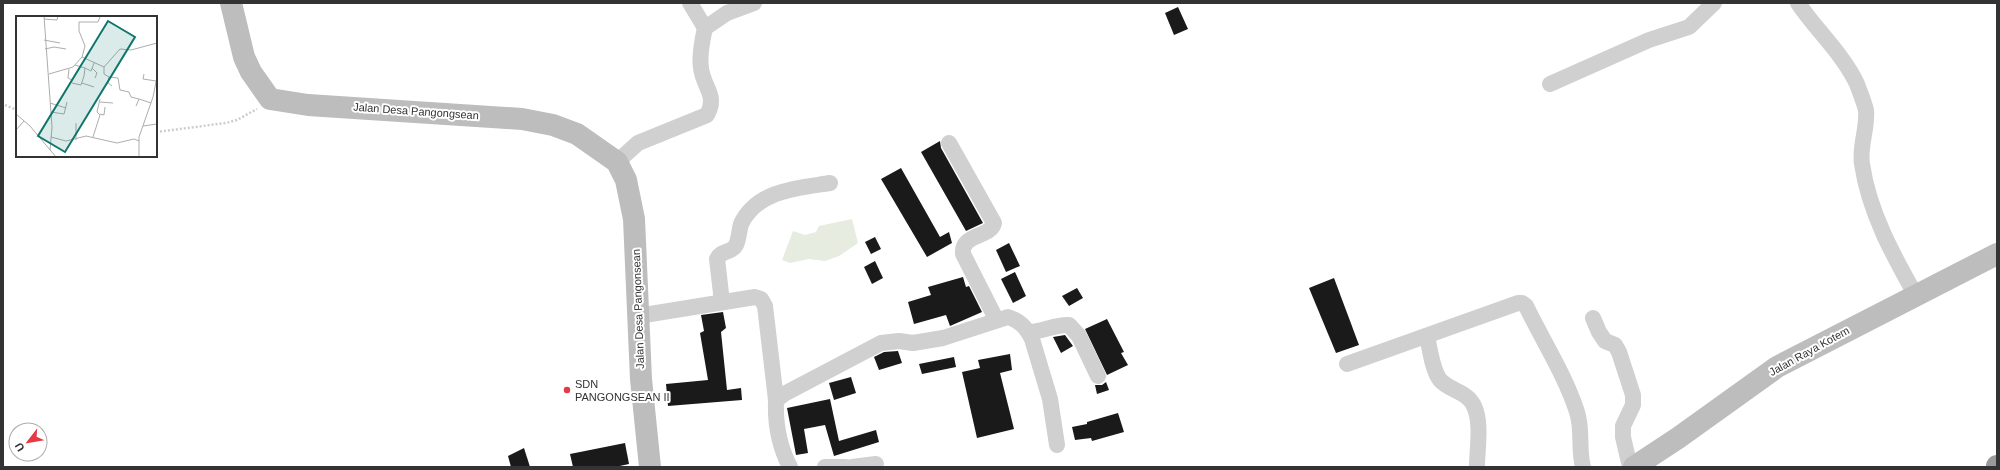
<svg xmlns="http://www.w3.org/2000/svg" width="2000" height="470" font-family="Arial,sans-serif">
<rect width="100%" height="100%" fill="#fff"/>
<!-- green -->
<path fill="#e6ecdf" d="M852,219L858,243L839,256L825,261L809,259L790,263L782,260L793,231L805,235L816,232L819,226Z"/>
<!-- building -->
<g fill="#1a1a1a">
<path d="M1178,7L1188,29L1174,35L1165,13Z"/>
<path d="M940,141L941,148L983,223L966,231L921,152Z"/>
<path d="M901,168L940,237L949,232L952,243L927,257L881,179Z"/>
<path d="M875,237L881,249L871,254L865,242Z"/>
<path d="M1009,243L1020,266L1006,272L996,250Z"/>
<path d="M875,261L883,278L872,284L864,267Z"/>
<path d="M1015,272L1026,296L1013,303L1001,279Z"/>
<path d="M963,277L966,287L969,286L982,312L950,326L946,315L914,324L908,302L931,295L928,287Z"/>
<path d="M1334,278L1359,345L1336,353L1309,288Z"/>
<path d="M1077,288L1083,298L1069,306L1062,296Z"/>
<path d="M723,312L726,328L721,332L727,390L741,388L742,400L668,406L666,384L708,380L700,333L704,331L701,315Z"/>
<path d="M1107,319L1124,352L1121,353L1128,365L1107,375L1085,329Z"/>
<path d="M1065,335L1073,346L1061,353L1053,337Z"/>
<path d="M898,351L902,363L879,370L874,357L884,352Z"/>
<path d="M1010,354L1012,370L1000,373L1014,429L977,438L962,372L980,368L978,360Z"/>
<path d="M954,357L956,367L922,374L919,364Z"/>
<path d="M851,377L856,393L834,400L829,383Z"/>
<path d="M1106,382L1109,390L1097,394L1095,385H1102Z"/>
<path d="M830,399L839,441L876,430L879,442L834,456L825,425L804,429L808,453L796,455L787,408Z"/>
<path d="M1118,413L1124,432L1092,441L1091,438L1075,440L1072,427L1087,424V422Z"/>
<path d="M625,443L629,464L615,467H573L570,454Z"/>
<path d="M524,448L530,467H511L508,456Z"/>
</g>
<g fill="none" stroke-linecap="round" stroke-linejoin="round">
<!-- path -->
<g stroke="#cdcdcd" stroke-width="2.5" stroke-dasharray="2 2" stroke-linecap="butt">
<path d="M5,105L17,110"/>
<path d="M156,132L226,123L237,120L257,109"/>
</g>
<!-- street -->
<g stroke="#d0d0d0" stroke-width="16">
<path d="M690,3L705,28"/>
<path d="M1798,3C1816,30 1843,54 1857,84C1860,92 1864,102 1866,110C1868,128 1859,146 1862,164C1869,212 1893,255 1916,296"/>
<path d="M1550,84L1649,40L1689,27L1714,3"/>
<path d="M949,143L994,223C991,238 961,233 963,254L996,319"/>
<path d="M617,162L638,143L707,115C718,95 703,87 701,68C699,55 702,41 705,28L727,13L754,3"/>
<path d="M722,302L717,259C721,250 732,253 736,245C739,239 739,231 741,224C757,190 798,188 830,183"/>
<path d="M638,316L755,297L761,299L765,306L776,400"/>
<path d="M1593,318L1599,332L1605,341L1615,345L1619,352L1633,395V405L1623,426V437L1630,467"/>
<path d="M1028,332C1043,332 1055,324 1069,325L1079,336L1098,376"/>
<path d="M1427,336C1430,349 1432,369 1440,380C1450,391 1467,391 1474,406C1482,423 1477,449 1477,467"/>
<path d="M1347,364L1518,303H1522L1526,306C1543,341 1565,375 1577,412C1583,430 1578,449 1583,467"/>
<path d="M790,467C779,446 775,424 776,400L784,394L881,343L899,341L913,343L943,338L1008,317C1020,321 1026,327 1032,339L1050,399L1057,445"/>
<path d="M825,467H846"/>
<path d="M852,467L876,464"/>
</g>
<!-- secondary -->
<g stroke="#bdbdbd" stroke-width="22">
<path d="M231,3L244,57L251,72L270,99L308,105L522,119L553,125L577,134L617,162L626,180L634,219L641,379L650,467"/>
<path d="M1634,467L1678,438L1777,367L1997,254"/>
</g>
<!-- highway -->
<path stroke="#9a9a9a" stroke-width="22" d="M1997,467V466"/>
</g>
<!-- markers -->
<circle fill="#e63946" stroke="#fff" stroke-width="1.5" cx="567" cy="390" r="4"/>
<g text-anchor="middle" stroke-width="4" stroke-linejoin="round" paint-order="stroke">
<!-- street labels -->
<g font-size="11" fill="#333" stroke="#fff">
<text transform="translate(416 111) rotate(4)" y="4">Jalan Desa Pangongsean</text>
<text transform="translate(638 309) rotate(-92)" y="4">Jalan Desa Pangonsean</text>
<text transform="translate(1809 351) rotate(-29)" y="4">Jalan Raya Kotem</text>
</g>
<!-- poi labels -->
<g font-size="11" fill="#333" stroke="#fff" text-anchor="start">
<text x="575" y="388">SDN<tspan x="575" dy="13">PANGONGSEAN II</tspan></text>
</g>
</g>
<!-- overview -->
<g transform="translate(16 16)">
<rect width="141" height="141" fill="#fff"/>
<path fill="none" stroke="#adadad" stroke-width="1" d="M28,0L36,111L34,134M28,3L41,4L42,0M28,24L44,27M29,33L38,31L50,33M66,41L69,30L63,15V6H82L84,1M88,51V58L93,61L92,67L96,70M69,52L75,55L78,47M76,52L81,57L79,62M53,53L52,62L56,64M33,58L57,51L66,41L88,51L104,33L115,34L141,27M128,58L127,63L140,65M93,61L102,62L104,74L113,76L115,81L123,83M56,67L65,69L68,60L69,52L59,49M66,67L78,71M84,86L97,87M34,87L50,92M120,90L123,83L135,87M35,96L48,98L51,86M0,98L14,110L40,141M84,98L88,99L89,91M127,110L141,108M0,114L8,105M35,121L50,125L70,120L101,127L118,123L123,125M77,121L84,99L81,96L84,83M60,124V107M123,141V121L137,81L141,61"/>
<path fill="#0f766e" fill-opacity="0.15" stroke="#0f766e" stroke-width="2" d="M92,5L119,21L49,136L22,120Z"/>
<rect width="141" height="141" fill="none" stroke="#333" stroke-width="2"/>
</g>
<!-- border -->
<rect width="2000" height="470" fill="none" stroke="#333333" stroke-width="8"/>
<!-- north arrow -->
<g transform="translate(28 442) rotate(239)"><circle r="19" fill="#ffffff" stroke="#adadad"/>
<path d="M0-3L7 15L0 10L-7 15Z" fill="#e63946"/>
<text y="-6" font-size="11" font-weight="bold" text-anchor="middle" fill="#333333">U</text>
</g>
</svg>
